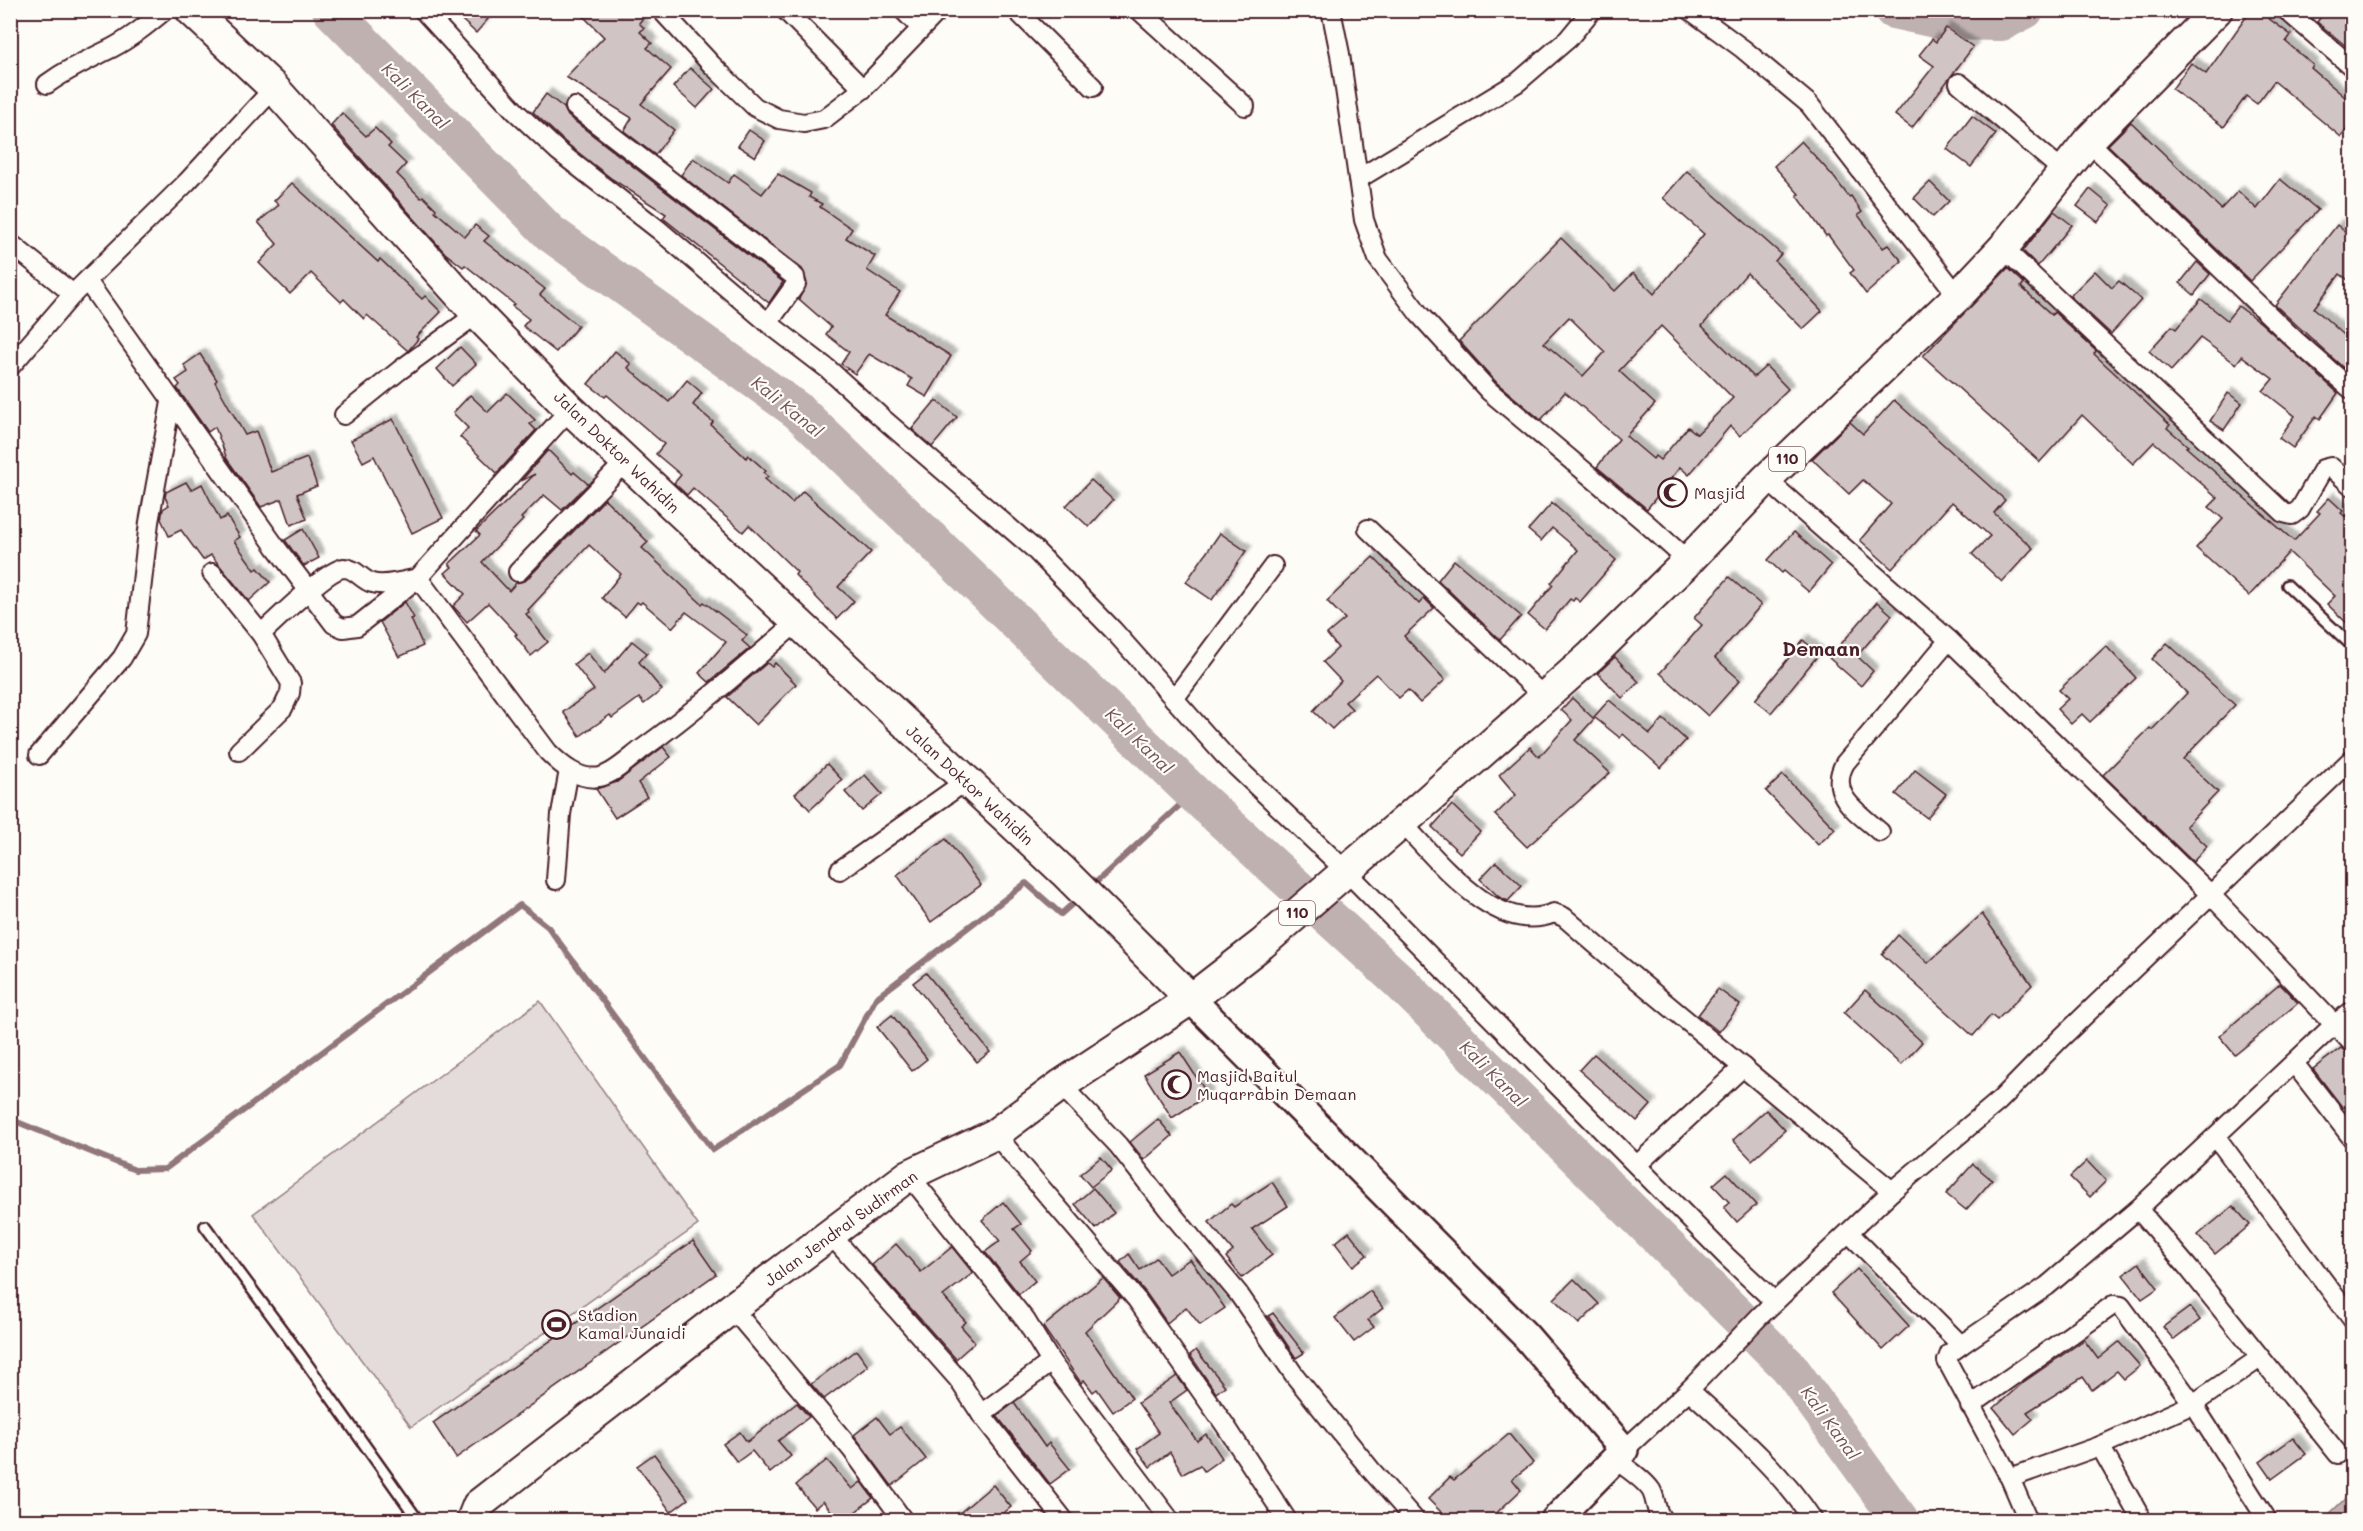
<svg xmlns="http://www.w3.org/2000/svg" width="2363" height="1531" font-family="Mali,sans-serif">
<defs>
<filter id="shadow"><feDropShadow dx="5.5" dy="-5.5" stdDeviation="1.5" flood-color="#0004"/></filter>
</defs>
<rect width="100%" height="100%" fill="#fdfcf7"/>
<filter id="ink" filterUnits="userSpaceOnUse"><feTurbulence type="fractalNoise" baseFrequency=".0167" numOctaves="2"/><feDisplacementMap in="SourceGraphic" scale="12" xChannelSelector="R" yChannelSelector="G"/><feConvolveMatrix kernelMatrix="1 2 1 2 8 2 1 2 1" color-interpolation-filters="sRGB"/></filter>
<g filter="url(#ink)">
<!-- green -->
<path fill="#e3dcda" stroke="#967e82" stroke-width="1.5" d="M540,1001L698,1225L411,1427L253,1214Z"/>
<!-- water -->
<path fill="#c0b1b1" stroke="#91777b" stroke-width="1.5" d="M2352,1492V1520H2323Z"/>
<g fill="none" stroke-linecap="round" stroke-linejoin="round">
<!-- stream -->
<g stroke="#91777b" stroke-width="6">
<path d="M1091,887L1193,793"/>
<path d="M10,1119L135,1170L165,1169L520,905L548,927L713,1150L840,1065L876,998L1026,883L1061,914L1079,898"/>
</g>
<!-- river -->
<g stroke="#c0b1b1" stroke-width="38">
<path d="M331,10L550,233L798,411L1193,793L1399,981L1789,1367L1900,1520"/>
<path d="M1893,10L1944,21L2002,22L2025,10"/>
</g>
</g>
<!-- building -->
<g fill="#d0c5c4" stroke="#4a1f2b" stroke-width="1.5" fill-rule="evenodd" filter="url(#shadow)">
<path d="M451,10H479L488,19L476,33Z"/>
<path d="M577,10H635L643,18L639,23L644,28L640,32L652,43L647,48L671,69L641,104L674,130L655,155L624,131L632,118L566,77L604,37Z"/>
<path d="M2251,10H2257L2291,35L2286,42L2313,65L2311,68L2352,103V123L2341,137L2274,81L2257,104L2246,96L2224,127L2172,89L2191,63L2206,74Z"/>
<path d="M2326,10H2336L2352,24V51L2317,22Z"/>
<path d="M1946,28L1973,47L1912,128L1895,115L1934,66L1919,55L1932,39L1936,42Z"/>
<path d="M690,68L714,89L697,108L673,87Z"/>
<path d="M546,94L564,108L568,116L783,282L769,303L663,218L666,214L612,179L565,142L533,112Z"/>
<path d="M342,113L366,136L375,128L391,144L388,147L406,164L397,174L421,198L423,196L436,209L435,211L465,237L475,225L489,236L484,241L545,289L540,295L578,326L556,352L523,326L529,319L512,306L514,304L465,265L463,267L445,253L331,125Z"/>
<path d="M1972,116L1996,134L1971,167L1947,149Z"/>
<path d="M2131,122L2221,209L2238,191L2257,209L2280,179L2318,210L2250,281L2108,145Z"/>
<path d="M749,130L765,141L755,157L738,146Z"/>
<path d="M1801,141L1833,176L1849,197L1851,196L1862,212L1858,215L1883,248L1888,245L1902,261L1866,294L1850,273L1854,270L1828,235L1826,236L1797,195L1799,194L1774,166Z"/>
<path d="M693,158L728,183L734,174L762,194L778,174L811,193L809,197L822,204L820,207L852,229L846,238L875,256L867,270L900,292L885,315L951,356L927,397L908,386L912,379L869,354L855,374L841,364L849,352L826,334L831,327L799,299L807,283L802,269L681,175Z"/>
<path d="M1687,171L1781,254L1775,261L1822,311L1803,329L1747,273L1702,326L1754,377L1766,366L1788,389L1740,436L1730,426L1689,475L1680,467L1647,509L1597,467L1619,439L1565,392L1541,420L1497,383L1459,341L1561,238L1615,291L1633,273L1654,294L1704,234L1663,198ZM1569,317L1605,352L1583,376L1544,343ZM1661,326L1733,398L1697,434L1688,427L1660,460L1655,456L1653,459L1626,436L1655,404L1619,371Z"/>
<path d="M1930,182L1949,201L1933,217L1914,198Z"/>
<path d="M292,183L378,262L380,259L422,299L425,296L441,312L416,337L418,339L408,351L367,315L364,319L344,299L341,302L311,273L290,294L259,263L277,244L258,222L279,205L274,201Z"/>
<path d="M2090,189L2111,206L2098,222L2077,206Z"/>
<path d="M2054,211L2072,225L2038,266L2023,251Z"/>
<path d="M2337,225L2352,237V283L2340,274L2314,308L2352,342V370L2350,374L2275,305Z"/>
<path d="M2197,262L2210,274L2194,295L2180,283Z"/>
<path d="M2008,268L2024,283L2021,287L2052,315L2054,312L2096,351L2094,354L2170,425L2167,428L2188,446L2186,447L2294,541L2320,513L2317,511L2329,498L2343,511L2341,513L2352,523V628L2327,604L2335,596L2289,552L2249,596L2196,548L2223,519L2209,507L2218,498L2154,442L2133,464L2082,415L2040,462L1923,356Z"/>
<path d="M2095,271L2112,288L2119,281L2141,300L2111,334L2070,296Z"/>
<path d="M2201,299L2227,320L2238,306L2261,323L2338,393L2320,419L2316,416L2293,448L2279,438L2295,416L2263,391L2273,379L2242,356L2236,364L2200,338L2171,371L2149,351L2172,326L2176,329Z"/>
<path d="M460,347L476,364L452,386L437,369Z"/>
<path d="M615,351L631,364L628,368L669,402L687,380L702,393L693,405L713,422L711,425L746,458L748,455L766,471L764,473L768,476L765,479L792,503L803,491L871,552L838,587L854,601L837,619L795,575L797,572L749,525L743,532L693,488L687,495L674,483L681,475L656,454L664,444L607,395L605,397L588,384Z"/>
<path d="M200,354L217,380L215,382L245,435L256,431L271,472L307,458L317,486L297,494L307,519L291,525L282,499L261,507L227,459L215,427L208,432L177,388L180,385L176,380L188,372L184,365Z"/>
<path d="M507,393L535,420L530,424L536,430L497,473L460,437L468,428L453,413L470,395L488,412Z"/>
<path d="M2228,393L2242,403L2224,430L2210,421Z"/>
<path d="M936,400L957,417L932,447L912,429Z"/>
<path d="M1894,400L2005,500L1994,513L2033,548L2002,582L1972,554L1990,536L1952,502L1892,569L1860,540L1891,504L1863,480L1849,494L1812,459L1850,422L1863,434Z"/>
<path d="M393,419L443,518L412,533L374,456L363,462L351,440Z"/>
<path d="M548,450L572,474L574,472L588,484L562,510L544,495L521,518L523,520L482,562L509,591L516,583L526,580L605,499L648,542L642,548L702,604L704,602L747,635L742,641L750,648L709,682L699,673L726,642L686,612L672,628L642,602L640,604L637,602L625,617L602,598L621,574L589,545L528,610L529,612L526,614L548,642L531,656L515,635L517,634L488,603L467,622L453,606L465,594L445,573L452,567L449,564L480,535L476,531L535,474L521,481Z"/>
<path d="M1091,480L1113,500L1089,527L1066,506Z"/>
<path d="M186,482L191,490L202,484L220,520L227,516L240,537L234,541L255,570L258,568L270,582L249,601L211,555L203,560L181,530L169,536L161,519L163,509L169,505L165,497L166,492Z"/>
<path d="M1552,503L1616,560L1580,602L1575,598L1573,601L1570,599L1545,629L1528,615L1553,585L1551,583L1578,550L1552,528L1541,541L1528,530Z"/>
<path d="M303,529L319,558L304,566L285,540Z"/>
<path d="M1794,532L1831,565L1809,592L1784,571L1782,573L1768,560Z"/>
<path d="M1220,533L1246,551L1212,600L1186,582Z"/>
<path d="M1373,557L1419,604L1424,598L1434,608L1404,636L1445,680L1420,703L1408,690L1399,698L1376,674L1345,702L1352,709L1332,729L1313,711L1341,681L1323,662L1338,648L1327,634L1345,619L1327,601Z"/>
<path d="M1454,560L1521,616L1500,640L1438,580Z"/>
<path d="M1729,577L1761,605L1715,658L1740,680L1708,716L1660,673L1702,625L1694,618Z"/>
<path d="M405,602L414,618L411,619L423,646L399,657L380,622Z"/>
<path d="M1877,602L1892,615L1857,656L1873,671L1861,686L1829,658Z"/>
<path d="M1803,640L1819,654L1771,713L1755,700Z"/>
<path d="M632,641L647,653L639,662L662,690L644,704L639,698L612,718L610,715L580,736L563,712L594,690L574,664L588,653L604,674Z"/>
<path d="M2167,643L2235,705L2183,759L2218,792L2186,826L2207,846L2193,862L2103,775L2150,728L2152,730L2187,693L2152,659Z"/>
<path d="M2106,646L2136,678L2090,722L2082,714L2071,724L2057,709L2068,699L2059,690Z"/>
<path d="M1615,657L1639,682L1622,698L1598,673Z"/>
<path d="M767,663L772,667L775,663L796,684L756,725L727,697Z"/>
<path d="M1572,698L1594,719L1575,740L1610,773L1527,847L1495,815L1516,795L1499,775L1530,747L1539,757L1572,720L1561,710Z"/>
<path d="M1609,700L1650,734L1663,719L1686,740L1661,768L1623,734L1620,738L1594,717Z"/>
<path d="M663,747L671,757L638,783L647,797L615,818L596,789L617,782Z"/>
<path d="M827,764L842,780L810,810L795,794Z"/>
<path d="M1915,770L1946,794L1927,818L1896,794Z"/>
<path d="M865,775L882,794L862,811L845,792Z"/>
<path d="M1783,775L1835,829L1818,845L1766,791Z"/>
<path d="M1452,805L1480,832L1460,853L1432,827Z"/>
<path d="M946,839L981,885L931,922L897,875Z"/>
<path d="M1496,862L1522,886L1508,901L1499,897L1480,879Z"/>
<path d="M1982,914L2032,985L1997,1020L1991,1015L1973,1036L1882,954L1898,935L1928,963Z"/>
<path d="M926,973L990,1052L977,1062L913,983Z"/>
<path d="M2280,984L2298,1003L2235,1055L2219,1036Z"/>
<path d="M1718,989L1740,1005L1719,1032L1698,1015Z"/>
<path d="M1865,990L1922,1042L1901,1065L1844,1013Z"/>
<path d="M892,1015L927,1059L912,1071L877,1027Z"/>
<path d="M2341,1048L2352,1058V1101L2343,1108L2313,1069Z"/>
<path d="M1180,1052L1208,1095L1172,1118L1144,1074Z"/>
<path d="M1594,1054L1651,1105L1637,1121L1579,1070Z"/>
<path d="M1766,1110L1785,1130L1752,1160L1733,1140Z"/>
<path d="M1158,1119L1172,1136L1144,1160L1130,1142Z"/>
<path d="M1101,1157L1112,1170L1091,1187L1080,1174Z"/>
<path d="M2087,1161L2106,1181L2090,1197L2070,1177Z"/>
<path d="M1973,1164L1992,1180L1966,1210L1946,1194Z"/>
<path d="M1727,1173L1756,1205L1737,1222L1724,1207L1729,1202L1713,1185Z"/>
<path d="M1272,1182L1288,1206L1252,1229L1272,1255L1242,1278L1226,1257L1233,1251L1209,1222L1231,1204L1234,1207Z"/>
<path d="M1093,1188L1114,1213L1096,1229L1075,1204Z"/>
<path d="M1003,1202L1021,1224L1014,1229L1032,1251L1020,1261L1035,1281L1019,1294L985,1252L1000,1241L982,1220Z"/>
<path d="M2233,1206L2250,1225L2215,1254L2198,1235Z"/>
<path d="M1349,1232L1367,1255L1353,1266L1335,1243Z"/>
<path d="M693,1241L716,1274L456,1458L433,1423Z"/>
<path d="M896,1244L921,1272L952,1247L973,1273L943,1296L966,1322L961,1326L975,1342L956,1359L872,1265Z"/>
<path d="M1129,1254L1140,1270L1156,1258L1168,1274L1190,1259L1225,1308L1200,1325L1186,1307L1167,1323L1146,1293L1120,1262Z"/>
<path d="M2139,1263L2158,1288L2142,1299L2123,1275Z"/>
<path d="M1857,1269L1909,1326L1883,1350L1831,1293Z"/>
<path d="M1103,1278L1120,1298L1085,1331L1132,1398L1113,1412L1097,1389L1093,1392L1084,1380L1081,1383L1043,1327Z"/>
<path d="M1574,1279L1599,1304L1579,1324L1554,1299Z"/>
<path d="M1370,1291L1383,1308L1368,1320L1374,1327L1354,1342L1335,1318Z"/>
<path d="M2190,1307L2200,1320L2174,1340L2163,1327Z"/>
<path d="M1273,1313L1304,1353L1296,1358L1268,1316Z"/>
<path d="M2084,1340L2098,1359L2119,1342L2140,1366L2124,1379L2117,1371L2092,1390L2083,1377L2027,1412L2033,1419L2015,1434L1994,1408L2025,1381Z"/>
<path d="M856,1350L868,1366L824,1399L811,1384Z"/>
<path d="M1196,1350L1225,1386L1216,1393L1190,1355Z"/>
<path d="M1177,1376L1187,1390L1169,1403L1197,1441L1206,1434L1222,1458L1204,1471L1200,1465L1183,1474L1170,1452L1150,1467L1137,1449L1159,1433L1138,1403Z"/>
<path d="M797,1403L809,1417L778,1441L791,1456L770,1473L752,1451L737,1462L723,1444L740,1432L747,1442Z"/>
<path d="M1014,1403L1045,1447L1049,1443L1070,1469L1050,1484L997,1416Z"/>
<path d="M877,1417L890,1434L900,1427L926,1459L892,1486L854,1435Z"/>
<path d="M1509,1434L1533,1463L1512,1479L1521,1490L1488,1521H1450L1428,1499L1450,1477L1454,1480Z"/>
<path d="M2293,1438L2306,1454L2272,1479L2260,1462Z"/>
<path d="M654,1454L688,1499L671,1512L637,1466Z"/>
<path d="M827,1460L852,1489L861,1482L873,1498L846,1519L841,1513L836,1517L823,1501L815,1508L796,1485Z"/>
<path d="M993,1485L1011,1507L994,1521H950Z"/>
</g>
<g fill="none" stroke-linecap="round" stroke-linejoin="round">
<defs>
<g id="lane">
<path d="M2287,585L2352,646"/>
<path d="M205,1226L300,1354L418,1520"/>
</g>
<g id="street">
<path d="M423,10L516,112L558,151L659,230L768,323L828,369L881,417L1033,548L1113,630L1224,755L1346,871L1726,1256L1775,1302"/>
<path d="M661,10L712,65L755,107L779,119L804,123L824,119L863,89L939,10"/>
<path d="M785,10L863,89"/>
<path d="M903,10L921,28"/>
<path d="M1016,10L1093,87"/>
<path d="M1139,10L1245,106"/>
<path d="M1331,10L1340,54L1364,220L1378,259L1419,314L1489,391L1646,523L1688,561"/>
<path d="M1690,10L1743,49L1809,104L1958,296"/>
<path d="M2286,10L2352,67"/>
<path d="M1959,83L2062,170"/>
<path d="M47,84C69,68 88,60 112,48C131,38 148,24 165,10"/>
<path d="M575,107L795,277L796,284L768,323"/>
<path d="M2088,141L2295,340L2352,390"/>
<path d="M1358,179L1518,82L1568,39L1592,10"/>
<path d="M10,243L73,294"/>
<path d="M2003,248L2284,513L2292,515L2300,509L2323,469L2331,467L2352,486"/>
<path d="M87,281L275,546L334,624L343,628L357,626L418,578L570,409"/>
<path d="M10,367L73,294L187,182L274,88"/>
<path d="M344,415L400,370L477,314"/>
<path d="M1766,479L1949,640L2211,895L2352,1043"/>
<path d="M1368,529L1545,698"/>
<path d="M518,572L625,462"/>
<path d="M212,573L261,634L291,683L290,693L283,708L239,751"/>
<path d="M261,634C275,621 328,569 344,568C355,568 362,580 372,583C385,587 404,581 418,578L548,752C561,765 579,781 600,777C614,774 630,758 642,749C696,710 745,667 796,623"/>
<path d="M1174,699L1273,566"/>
<path d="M39,755L122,658L136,634L149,522L171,402"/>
<path d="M1402,823C1439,861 1496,937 1554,913L1564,917L1616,962L1892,1191"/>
<path d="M1880,832C1858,812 1827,795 1845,763L1949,640"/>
<path d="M840,870L966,781"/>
<path d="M556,880L561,814L569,770"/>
<path d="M2294,1063L2352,1138"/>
<path d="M1061,1085L1118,1145L1168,1209L1238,1293L1295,1376L1371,1470L1415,1520"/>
<path d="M995,1134L1137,1300L1225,1425L1287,1520"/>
<path d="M2216,1137L2352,1319"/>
<path d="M1637,1165L1743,1067"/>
<path d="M909,1175L1026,1321L1051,1362L1170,1520"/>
<path d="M2138,1209L2190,1270L2338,1454"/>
<path d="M1849,1233L1961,1345L2047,1286L2138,1209L2336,1023L2352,1011"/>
<path d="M831,1235L958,1379L981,1414L1064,1520"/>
<path d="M732,1308L852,1450L903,1520"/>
<path d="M1961,1345L1950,1353L1947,1361L2010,1478L2100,1446L2142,1520"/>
<path d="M1689,1390C1733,1430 1780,1470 1813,1520"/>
<path d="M1970,1406L2113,1305L2121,1306L2193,1404L2266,1518"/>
<path d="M981,1414L1051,1362"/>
<path d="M2100,1446L2193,1404L2260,1358"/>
<path d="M1624,1450L1689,1390L1760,1316L1892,1191L1999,1101L2059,1040L2352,759"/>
<path d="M1615,1459C1626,1468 1643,1478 1651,1490C1657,1500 1654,1510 1663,1520"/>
<path d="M2010,1478L2028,1520"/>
</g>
<path id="secondary" d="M1191,999L1525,1335L1624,1450L1555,1520"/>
<g id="primary">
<path d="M191,10L274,88L477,314L570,409L1064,872L1191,999"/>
<path d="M472,1520L478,1505L732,1308L909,1175L995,1134L1061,1085L1191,999L1262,944L1402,823L1591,656L1688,561L1766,479L1958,296L2003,248L2088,141L2217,10"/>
</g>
</defs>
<!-- lane casing -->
<use href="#lane" stroke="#4a1f2b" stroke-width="14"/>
<!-- street casing -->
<use href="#street" stroke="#4a1f2b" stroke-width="22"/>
<!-- secondary casing -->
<use href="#secondary" stroke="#4a1f2b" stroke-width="32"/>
<!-- primary casing -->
<use href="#primary" stroke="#4a1f2b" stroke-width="34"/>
<!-- lane -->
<use href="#lane" stroke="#fdfcf7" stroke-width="9"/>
<!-- street -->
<use href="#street" stroke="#fdfcf7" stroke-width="18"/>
<!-- secondary -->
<use href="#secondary" stroke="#fdfcf7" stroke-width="27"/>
<!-- primary -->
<use href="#primary" stroke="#fdfcf7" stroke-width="30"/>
</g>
</g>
<!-- icons -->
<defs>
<symbol id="mosque-ring" viewBox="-11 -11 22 22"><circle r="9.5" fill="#fdfcf7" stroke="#4a1f2b" stroke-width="1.5"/><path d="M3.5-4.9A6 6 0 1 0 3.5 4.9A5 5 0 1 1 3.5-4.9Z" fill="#4a1f2b"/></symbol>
<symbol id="stadium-ring" viewBox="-11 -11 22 22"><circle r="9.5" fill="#fdfcf7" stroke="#4a1f2b" stroke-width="1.5"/><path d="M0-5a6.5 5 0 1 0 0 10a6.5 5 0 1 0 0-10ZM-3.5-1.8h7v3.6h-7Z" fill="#4a1f2b"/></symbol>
</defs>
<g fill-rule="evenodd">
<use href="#mosque-ring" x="1656" y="476" width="33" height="33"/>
<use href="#mosque-ring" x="1160" y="1068" width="33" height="33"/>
<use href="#stadium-ring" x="540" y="1308" width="33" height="33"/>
</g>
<g text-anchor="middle" stroke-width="4.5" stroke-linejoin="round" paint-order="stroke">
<!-- shield labels -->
<g fill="#fdfcf7" stroke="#806168" stroke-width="1.5">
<rect x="1769" y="447" width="36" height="24" rx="4.5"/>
<rect x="1279" y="901" width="36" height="24" rx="4.5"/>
</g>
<g font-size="15" font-weight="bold" fill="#4a1f2b">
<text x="1787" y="464">110</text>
<text x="1297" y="918">110</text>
</g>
<!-- street labels -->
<g font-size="16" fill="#4a1f2b" stroke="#fdfcf7">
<text transform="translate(617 452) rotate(44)" y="6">Jalan Doktor Wahidin</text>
<text transform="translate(970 785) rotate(43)" y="6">Jalan Doktor Wahidin</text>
<text transform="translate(841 1228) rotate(-36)" y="6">Jalan Jendral Sudirman</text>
</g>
<!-- poi labels -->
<g font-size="16" fill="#4a1f2b" stroke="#fdfcf7" text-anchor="start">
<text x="1694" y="499">Masjid</text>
<text x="1197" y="1082">Masjid Baitul<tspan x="1197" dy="18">Muqarrabin Demaan</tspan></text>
<text x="578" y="1321">Stadion<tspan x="578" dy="18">Kamal Junaidi</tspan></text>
</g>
<!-- water labels -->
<g font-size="18" font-style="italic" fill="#73525a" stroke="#fdfcf7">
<text transform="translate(415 96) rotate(45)" y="6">Kali Kanal</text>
<text transform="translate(787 407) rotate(39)" y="6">Kali Kanal</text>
<text transform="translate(1139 741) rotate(44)" y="6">Kali Kanal</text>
<text transform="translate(1493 1074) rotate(45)" y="6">Kali Kanal</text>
<text transform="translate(1830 1423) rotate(54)" y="6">Kali Kanal</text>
</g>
<!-- quarter labels -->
<g font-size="20" font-weight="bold" fill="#4a1f2b" stroke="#fdfcf7">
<text x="1821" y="656">Demaan</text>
</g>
</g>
<!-- margin -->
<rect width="2363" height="1531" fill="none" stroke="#fdfcf7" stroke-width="36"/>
<rect x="18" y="18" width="2327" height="1495" fill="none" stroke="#4a1f2b" stroke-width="2" filter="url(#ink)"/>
</svg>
